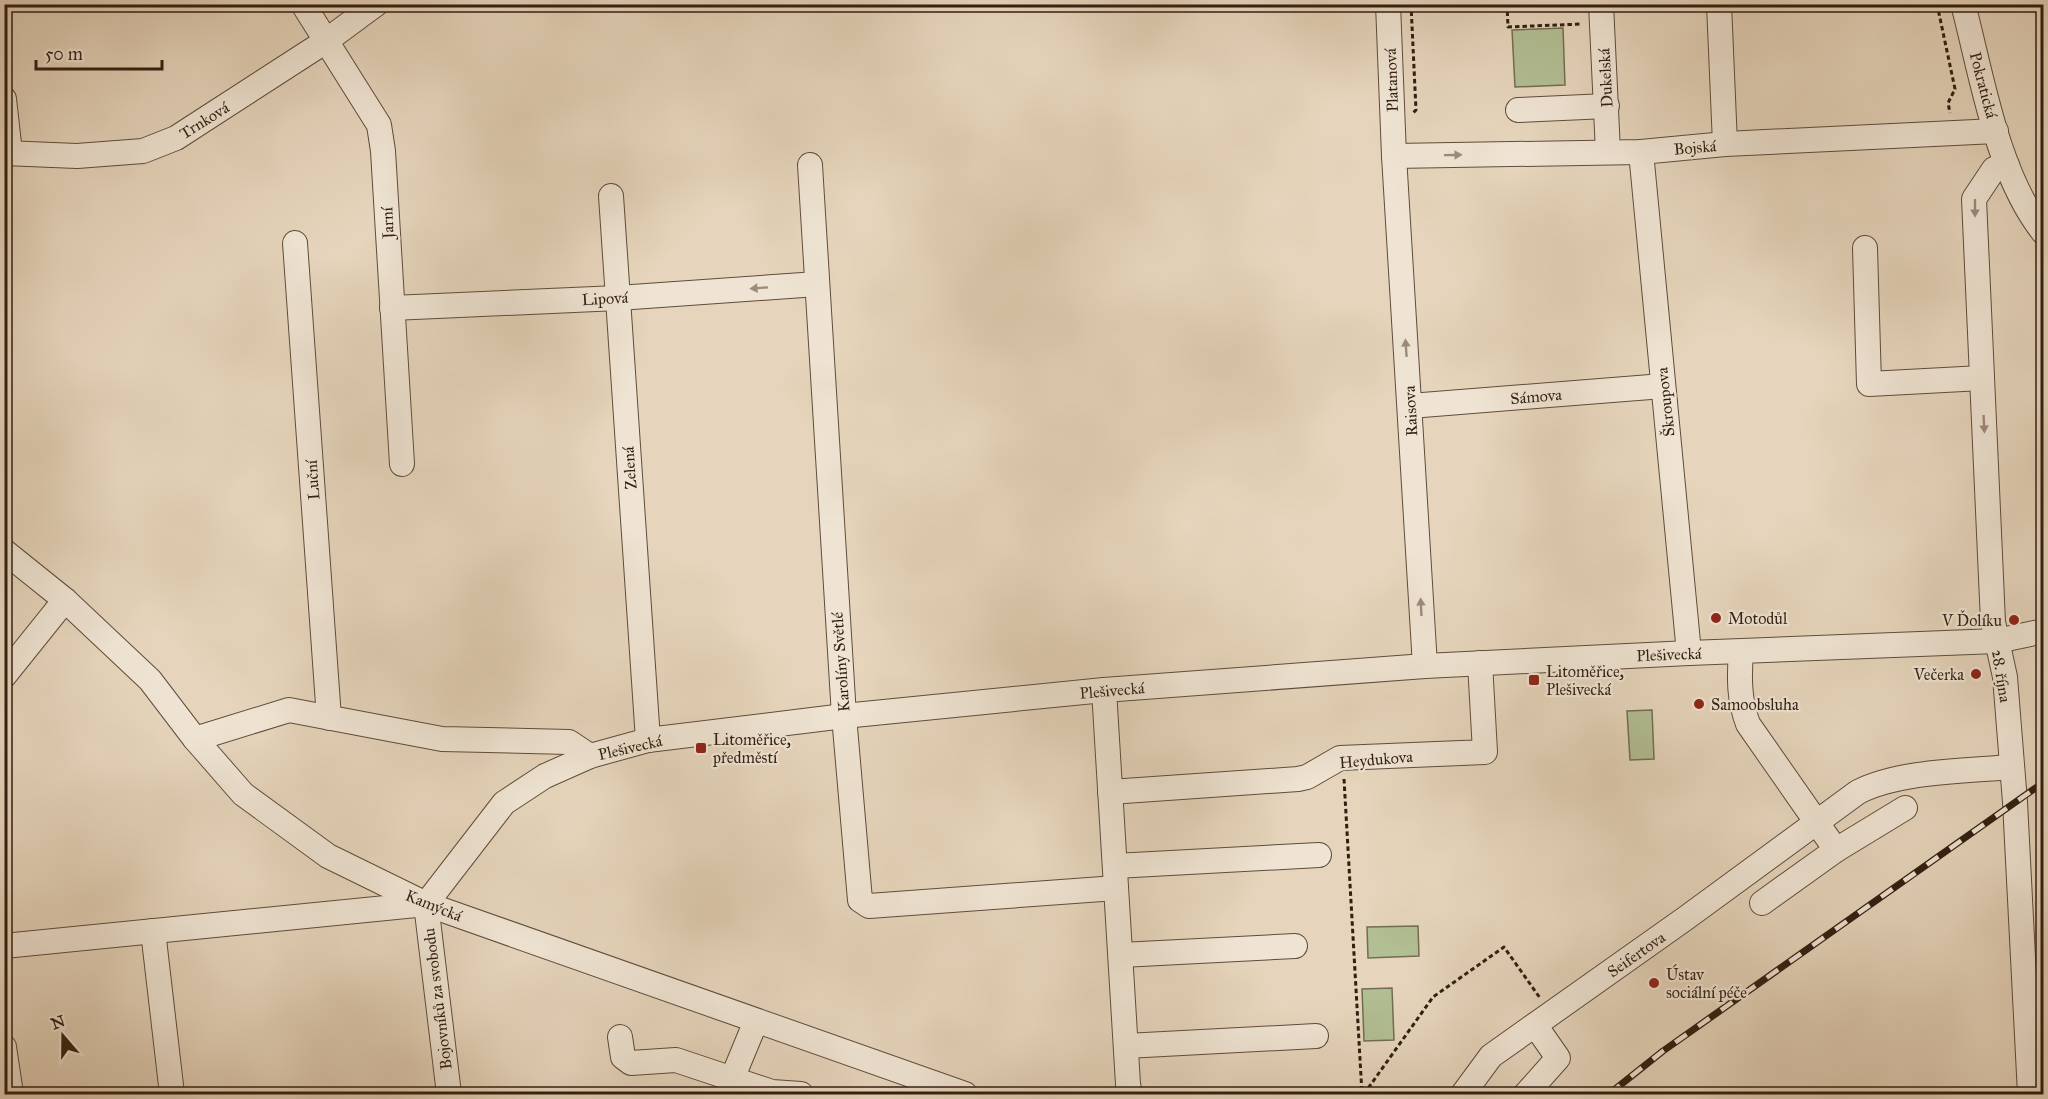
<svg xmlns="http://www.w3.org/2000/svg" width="2048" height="1099" font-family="'IM FELL Great Primer',serif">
<rect width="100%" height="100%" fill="#e6d5bc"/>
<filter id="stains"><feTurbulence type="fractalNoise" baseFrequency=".00333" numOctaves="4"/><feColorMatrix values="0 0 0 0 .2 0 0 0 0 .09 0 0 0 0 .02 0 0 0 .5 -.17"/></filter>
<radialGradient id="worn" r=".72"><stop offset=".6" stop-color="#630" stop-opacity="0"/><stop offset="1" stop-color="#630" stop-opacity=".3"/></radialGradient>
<!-- green -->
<g fill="#b2be93" stroke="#726e52" stroke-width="1.5">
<path d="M1563,28L1565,85L1515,87L1512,30Z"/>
<path d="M1652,710L1654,759L1630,760L1627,711Z"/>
<path d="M1418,926L1419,956L1368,958L1367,927Z"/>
<path d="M1392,988L1394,1040L1364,1041L1362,989Z"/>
</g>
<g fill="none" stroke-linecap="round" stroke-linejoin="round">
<defs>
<g id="minor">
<path d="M303,4L379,125L383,151L402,464"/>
<path d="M1388,4L1394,156L1425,666"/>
<path d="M1601,4L1608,152"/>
<path d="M1719,4L1725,144"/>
<path d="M1963,4C1982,76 1997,175 2044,233"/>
<path d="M4,99L10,153"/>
<path d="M1518,110L1607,106"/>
<path d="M1641,152L1689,653"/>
<path d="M4,153L77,156L143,151L176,138L326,41L376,4"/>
<path d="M1394,156L1641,152L1725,144L1996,131"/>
<path d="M810,165L844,716L860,900L869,906L1116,888"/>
<path d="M2007,165L1994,169L1974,199L1993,622L2005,677L2015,802L2030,1094"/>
<path d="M611,196L648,740"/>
<path d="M295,243L329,718"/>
<path d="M1865,248L1869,384L1982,378"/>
<path d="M392,308L618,298L817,284"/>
<path d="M1410,406L1663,386"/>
<path d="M4,551L65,600L150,680L195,739L243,794L328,856L426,904L965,1094"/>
<path d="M1741,652C1739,678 1739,700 1748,724L1836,850L1762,903"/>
<path d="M4,676L65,600"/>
<path d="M1104,690L1128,1084L1130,1094"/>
<path d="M195,739L289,710L442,739L569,742L590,756"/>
<path d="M1110,792L1298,779L1307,777L1340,758L1485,752L1480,663"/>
<path d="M1836,850L1905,808"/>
<path d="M1115,866L1319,855"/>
<path d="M426,904L449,1094"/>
<path d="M153,931L172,1094"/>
<path d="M4,946L426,904L504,803L545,776L590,756L648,740L844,716L1104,690L1425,666L1689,653L1997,641L2044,631"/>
<path d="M1121,955L1295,946"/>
<path d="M620,1037L623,1057L631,1063L676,1060L772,1092L801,1094"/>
<path d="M1126,1046L1316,1036"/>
<path d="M4,1047L11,1094"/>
<path d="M732,1079L756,1021"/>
<path d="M1463,1094L1491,1056L1686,918L1858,792C1899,771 1964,771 2011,767"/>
<path d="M1526,1094L1558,1058L1535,1025"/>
</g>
</defs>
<!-- minor casing -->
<use href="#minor" stroke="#5f4c3c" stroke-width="26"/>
<!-- path -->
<g stroke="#321f12" stroke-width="3" stroke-dasharray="4.5 3" stroke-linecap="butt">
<path d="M1411,4L1416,110L1413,113"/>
<path d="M1507,4L1508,27L1582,24"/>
<path d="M1937,4L1955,89L1948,103L1950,113"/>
<path d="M1344,779L1362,1094"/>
<path d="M1364,1094L1433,997L1504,947L1540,998"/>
</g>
<!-- minor -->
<use href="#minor" stroke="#efe4d3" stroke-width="24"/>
<defs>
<path id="rail" d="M1609,1094L1663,1051L2044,782"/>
</defs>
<!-- rail casing -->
<use href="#rail" stroke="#321f12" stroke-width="7"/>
<!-- rail -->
<use href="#rail" stroke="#efe4d3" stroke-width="4.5" stroke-dasharray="14" stroke-linecap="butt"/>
</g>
<!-- one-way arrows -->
<defs><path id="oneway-solid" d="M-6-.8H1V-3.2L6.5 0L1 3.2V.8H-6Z" transform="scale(1.5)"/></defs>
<g fill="#9a8b7c">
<use href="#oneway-solid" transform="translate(1453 155) rotate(-1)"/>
<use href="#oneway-solid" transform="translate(1975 208) rotate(90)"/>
<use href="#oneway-solid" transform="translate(759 288) rotate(176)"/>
<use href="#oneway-solid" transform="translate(1406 348) rotate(-94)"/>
<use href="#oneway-solid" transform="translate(1984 424) rotate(87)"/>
<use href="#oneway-solid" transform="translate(1421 607) rotate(-93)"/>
</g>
<!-- markers -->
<g fill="#8f2418" stroke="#efe4d3" stroke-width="2">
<circle cx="1716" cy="618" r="6"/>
<circle cx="2014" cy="620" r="6"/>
<circle cx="1976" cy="674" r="6"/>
<rect x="1528" y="674" width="12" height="12" rx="3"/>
<circle cx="1699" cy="704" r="6"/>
<rect x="695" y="742" width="12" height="12" rx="3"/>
<circle cx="1654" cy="983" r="6"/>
</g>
<g text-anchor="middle" stroke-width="4.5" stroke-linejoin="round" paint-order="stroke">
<!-- street labels -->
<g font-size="16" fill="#321f12" stroke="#efe4d3">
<text transform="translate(1605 78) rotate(-93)" y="6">Dukelská</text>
<text transform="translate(1391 80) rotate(-92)" y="6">Platanová</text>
<text transform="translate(1984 85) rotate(75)" y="6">Pokratická</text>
<text transform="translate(204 120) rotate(-32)" y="6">Trnková</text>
<text transform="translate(1695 147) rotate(-5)" y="6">Bojská</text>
<text transform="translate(387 223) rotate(-93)" y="6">Jarní</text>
<text transform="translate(605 298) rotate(-3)" y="6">Lipová</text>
<text transform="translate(1536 396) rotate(-5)" y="6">Sámova</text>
<text transform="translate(1665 402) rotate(-96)" y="6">Škroupova</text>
<text transform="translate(1410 411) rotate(-93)" y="6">Raisova</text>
<text transform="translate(629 468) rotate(-94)" y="6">Zelená</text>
<text transform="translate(312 480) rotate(-94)" y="6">Luční</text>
<text transform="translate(1669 654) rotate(-2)" y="6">Plešivecká</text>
<text transform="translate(840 662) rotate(-94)" y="6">Karolíny Světlé</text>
<text transform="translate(2002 676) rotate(81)" y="6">28. října</text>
<text transform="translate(1112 690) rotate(-5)" y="6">Plešivecká</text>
<text transform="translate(630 747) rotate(-13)" y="6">Plešivecká</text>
<text transform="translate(1376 759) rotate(-5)" y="6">Heydukova</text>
<text transform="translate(434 905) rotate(22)" y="6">Kamýcká</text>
<text transform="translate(1636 954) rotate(-35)" y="6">Seifertova</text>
<text transform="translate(437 999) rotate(-97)" y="6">Bojovníků za svobodu</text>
</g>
<!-- poi labels -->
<g font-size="16" fill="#321f12" stroke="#efe4d3" text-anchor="start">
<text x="1728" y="624">Motodůl</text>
<text x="2002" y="626" text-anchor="end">V Ďolíku</text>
<text x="1546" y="677">Litoměřice,<tspan x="1546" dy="18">Plešivecká</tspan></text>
<text x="1964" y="680" text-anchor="end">Večerka</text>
<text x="1711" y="710">Samoobsluha</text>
<text x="713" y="745">Litoměřice,<tspan x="713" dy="18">předměstí</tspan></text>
<text x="1666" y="980">Ústav<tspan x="1666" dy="18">sociální péče</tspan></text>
</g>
</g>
<!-- margin -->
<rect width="2048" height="1099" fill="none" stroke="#e6d5bc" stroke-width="24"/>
<rect x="6" y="6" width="2036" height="1087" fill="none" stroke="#321f12" stroke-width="3"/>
<rect x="12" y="12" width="2024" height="1075" fill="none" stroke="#321f12" stroke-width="1.5"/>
<!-- north arrow -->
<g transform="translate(63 1036) rotate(340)" stroke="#efe4d3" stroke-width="4.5" paint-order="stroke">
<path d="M0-4.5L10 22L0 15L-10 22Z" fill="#321f12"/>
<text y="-9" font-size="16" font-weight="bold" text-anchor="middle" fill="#321f12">N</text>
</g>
<!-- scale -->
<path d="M36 60v9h126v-9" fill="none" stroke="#321f12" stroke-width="3"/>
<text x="45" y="60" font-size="18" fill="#321f12" stroke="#efe4d3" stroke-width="4.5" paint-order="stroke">50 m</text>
<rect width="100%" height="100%" filter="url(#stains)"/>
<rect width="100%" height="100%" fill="url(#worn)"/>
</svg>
